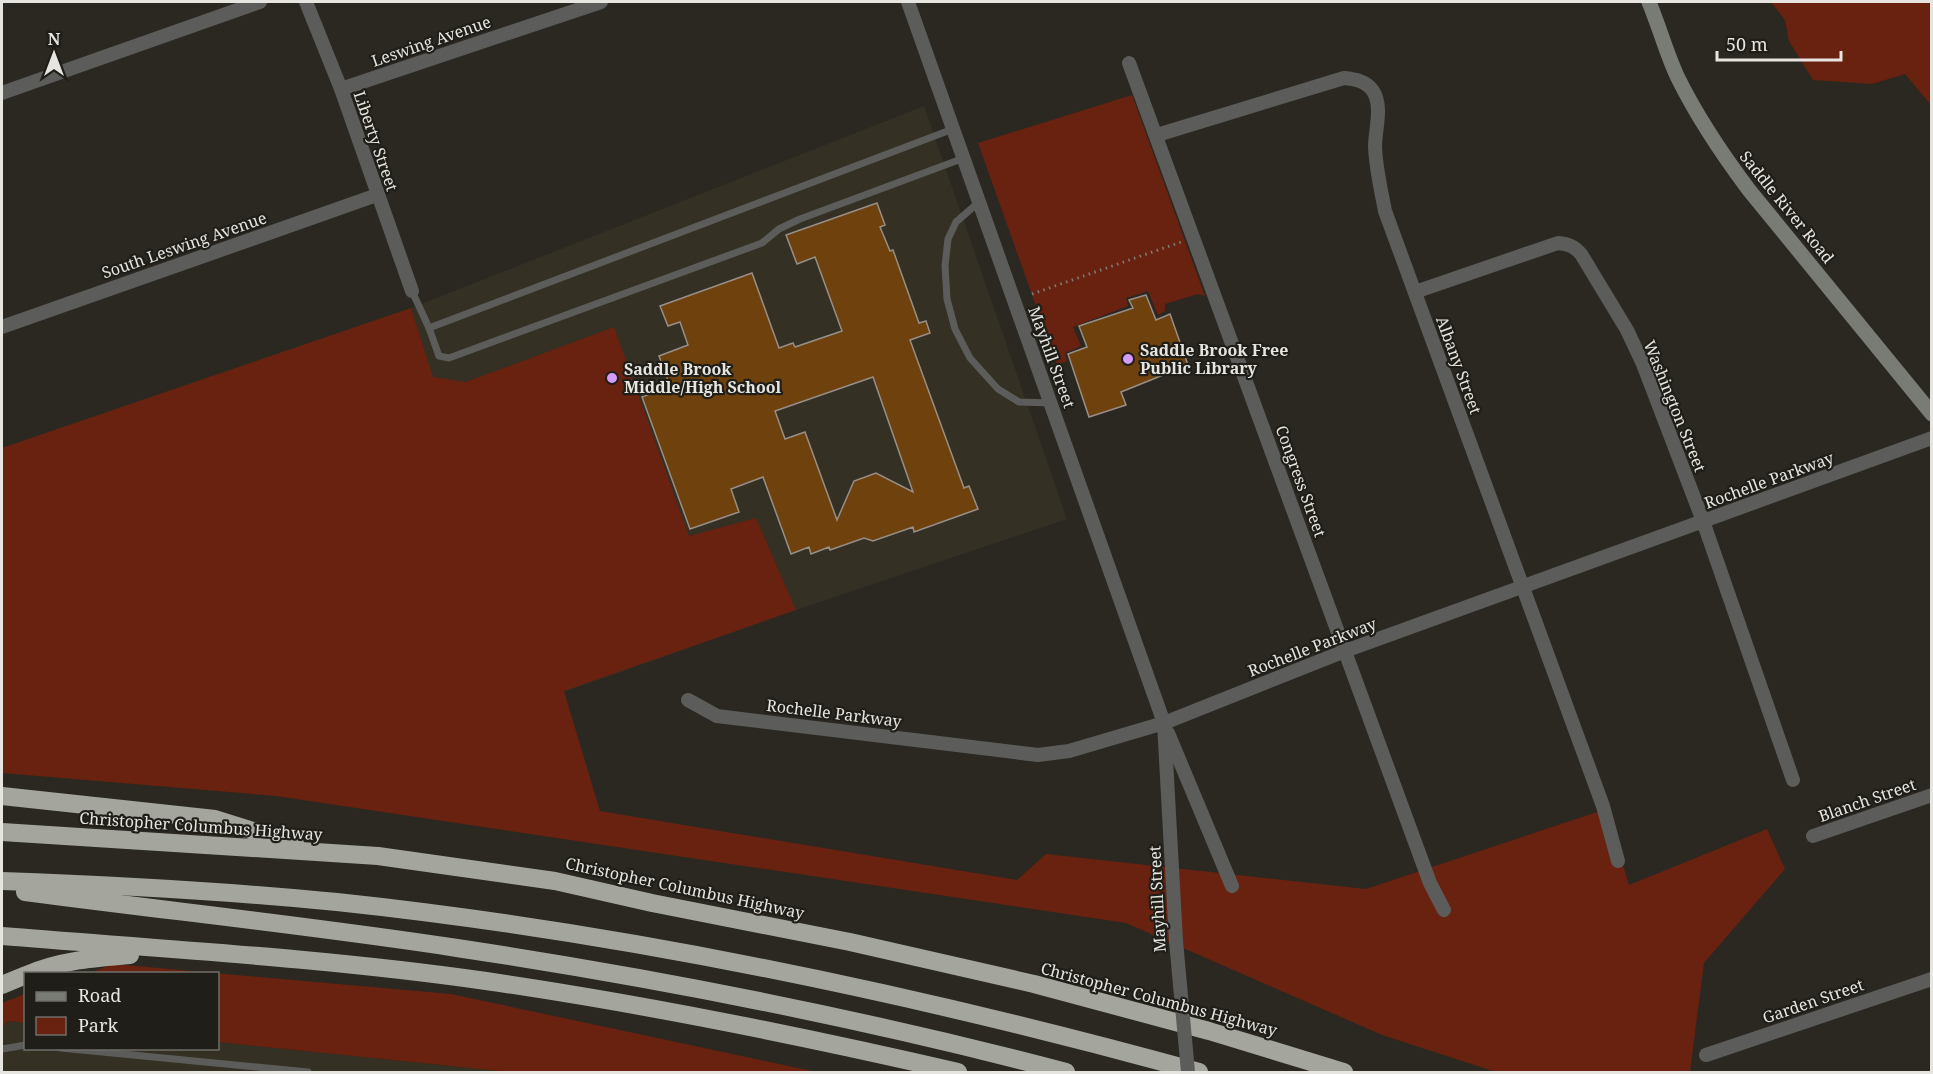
<svg xmlns="http://www.w3.org/2000/svg" width="1933" height="1074" font-family="'Noto Serif',serif">
<rect width="100%" height="100%" fill="#2a2821"/>
<!-- built -->
<g fill="#343023">
<path d="M924,106L1067,519L796,610L564,692L2,448L411,308Z"/>
<path d="M8,1021L25,1023L26,1048H218V1042L509,1072H2V1028Z"/>
</g>
<!-- green -->
<g fill="#68220f">
<path d="M1771,2H1931V105L1905,74L1872,84L1813,80L1789,41L1785,20Z"/>
<path d="M1132,95L1205,296L1198,294L1165,304V311L1158,315L1148,291L1126,298L1128,306L1073,327L1081,346L1065,353L1067,361L1057,365L978,143Z"/>
<path d="M411,308L433,377L466,382L614,327L689,536L756,518L796,610L564,691L600,811L1017,880L1046,854L1366,889L1606,809L1629,885L1767,829L1785,869L1704,963L1690,1072H1496L1382,1035L1126,923L276,796L2,773V448Z"/>
<path d="M114,964L451,994L817,1072H509L218,1042V974H86Z"/>
<path d="M25,994V1023L8,1021L2,1028V1003Z"/>
</g>
<!-- building -->
<g fill="#6e410d" stroke="#978f89" stroke-width="1.5" fill-rule="evenodd">
<path d="M877,203L885,225L880,227L890,251L893,250L919,323L926,321L930,333L910,340L964,488L969,486L978,509L914,532L913,527L873,541L864,538L830,550L829,547L811,554L809,547L791,554L763,477L731,489L739,512L690,529L642,397L670,386L659,356L688,345L680,322L668,326L660,306L752,273L779,348L793,343L795,347L842,331L815,257L797,264L786,235ZM873,377L913,492L876,473L854,481L837,520L805,432L785,439L775,411Z"/>
<path d="M1146,295L1156,320L1170,314L1188,365L1121,392L1126,405L1089,417L1068,354L1087,347L1079,326L1133,308L1129,300Z"/>
</g>
<g fill="none" stroke-linecap="round" stroke-linejoin="round">
<!-- path -->
<path stroke="#7e7c76" stroke-width="3" stroke-dasharray="1.5 4.5" stroke-linecap="butt" d="M1032,294L1181,242"/>
<!-- lane -->
<g stroke="#5c5d5a" stroke-width="7">
<path d="M953,129L429,328L439,356L449,358L762,243L779,229L800,219L964,158"/>
<path d="M979,202L956,222L948,239L945,266L947,299L955,329L970,358L998,389L1019,402L1051,403"/>
<path d="M412,291L429,328"/>
<path d="M61,1048L308,1072"/>
<path d="M2,1049L26,1045"/>
</g>
<!-- street -->
<g stroke="#5c5d5a" stroke-width="14">
<path d="M306,2L341,89L412,291"/>
<path d="M908,2L1164,723L1176,941"/>
<path d="M1129,63L1430,883L1444,910"/>
<path d="M341,89L601,2"/>
<path d="M2,93L260,2"/>
<path d="M1157,135L1344,78C1355,79 1366,81 1373,91C1383,107 1375,129 1375,147C1376,169 1381,190 1385,211L1603,806L1618,861"/>
<path d="M1415,292L1558,243C1568,244 1574,246 1581,254L1627,330L1643,364L1703,521L1793,780"/>
<path d="M2,327L377,195"/>
<path d="M688,700L717,716L1038,755L1069,751L1164,723L1345,651L1932,438"/>
<path d="M1168,733L1232,886"/>
<path d="M1813,836L1932,795"/>
<path d="M1706,1055L1932,979"/>
</g>
<!-- secondary -->
<path stroke="#797b75" stroke-width="15" d="M1649,2C1659,26 1666,52 1677,76C1697,117 1722,154 1749,190L1932,414"/>
<!-- highway -->
<g stroke="#a4a69e" stroke-width="18">
<path d="M2,796L215,819L295,844"/>
<path d="M2,832L378,856L555,881L652,903L850,942L1034,984L1209,1031L1344,1072"/>
<path d="M2,881C114,885 225,891 337,902C629,933 916,994 1199,1072"/>
<path d="M25,892C169,911 313,926 457,948C662,979 865,1019 1066,1072"/>
<path d="M2,936C163,949 325,958 486,981C645,1004 802,1036 958,1072"/>
<path d="M29,974C61,960 96,958 130,955"/>
<path d="M2,985L26,975"/>
</g>
<!-- street-bridge -->
<path stroke="#5c5d5a" stroke-width="14" d="M1176,941L1188,1072"/>
</g>
<!-- markers -->
<g fill="#d59bfa" stroke="#201e18" stroke-width="2">
<circle cx="1128" cy="359" r="6"/>
<circle cx="612" cy="378" r="6"/>
</g>
<g text-anchor="middle" stroke-width="4.5" stroke-linejoin="round" paint-order="stroke">
<!-- street labels -->
<g font-size="16" fill="#e6e5e0" stroke="#201e18">
<text transform="translate(431 41) rotate(-19)" y="6">Leswing Avenue</text>
<text transform="translate(376 141) rotate(71)" y="6">Liberty Street</text>
<text transform="translate(1787 207) rotate(51)" y="6">Saddle River Road</text>
<text transform="translate(184 245) rotate(-19)" y="6">South Leswing Avenue</text>
<text transform="translate(1052 357) rotate(70)" y="6">Mayhill Street</text>
<text transform="translate(1459 365) rotate(70)" y="6">Albany Street</text>
<text transform="translate(1675 406) rotate(68)" y="6">Washington Street</text>
<text transform="translate(1769 480) rotate(-20)" y="6">Rochelle Parkway</text>
<text transform="translate(1301 481) rotate(70)" y="6">Congress Street</text>
<text transform="translate(1312 647) rotate(-21)" y="6">Rochelle Parkway</text>
<text transform="translate(834 713) rotate(7)" y="6">Rochelle Parkway</text>
<text transform="translate(1867 800) rotate(-19)" y="6">Blanch Street</text>
<text transform="translate(201 826) rotate(4)" y="6">Christopher Columbus Highway</text>
<text transform="translate(685 888) rotate(12)" y="6">Christopher Columbus Highway</text>
<text transform="translate(1157 899) rotate(-93)" y="6">Mayhill Street</text>
<text transform="translate(1159 999) rotate(15)" y="6">Christopher Columbus Highway</text>
<text transform="translate(1813 1001) rotate(-19)" y="6">Garden Street</text>
</g>
<!-- poi labels -->
<g font-size="16" font-weight="bold" fill="#e6e5e0" stroke="#201e18" text-anchor="start">
<text x="1140" y="356">Saddle Brook Free<tspan x="1140" dy="18">Public Library</tspan></text>
<text x="624" y="375">Saddle Brook<tspan x="624" dy="18">Middle/High School</tspan></text>
</g>
</g>
<!-- border -->
<rect width="1933" height="1074" fill="none" stroke="#e6e5e0" stroke-width="6"/>
<!-- legend -->
<rect x="24" y="972" width="195" height="78" fill="#201e18" stroke="#6f6e68" stroke-width="1.5"/>
<rect x="36" y="992" width="30" height="9" fill="#797b75" stroke="#6f6e68" stroke-width="1.5"/>
<text x="78" y="1002" font-size="18" fill="#e6e5e0">Road</text>
<rect x="36" y="1017" width="30" height="18" fill="#68220f" stroke="#6f6e68" stroke-width="1.5"/>
<text x="78" y="1032" font-size="18" fill="#e6e5e0">Park</text>
<!-- north arrow -->
<g transform="translate(54 54)" stroke="#201e18" stroke-width="4.5" paint-order="stroke">
<path d="M0-4.5L10 22L0 15L-10 22Z" fill="#e6e5e0"/>
<text y="-9" font-size="16" font-weight="bold" text-anchor="middle" fill="#e6e5e0">N</text>
</g>
<!-- scale -->
<path d="M1717 51v9h124v-9" fill="none" stroke="#e6e5e0" stroke-width="3"/>
<text x="1726" y="51" font-size="18" fill="#e6e5e0" stroke="#201e18" stroke-width="4.5" paint-order="stroke">50 m</text>
</svg>
